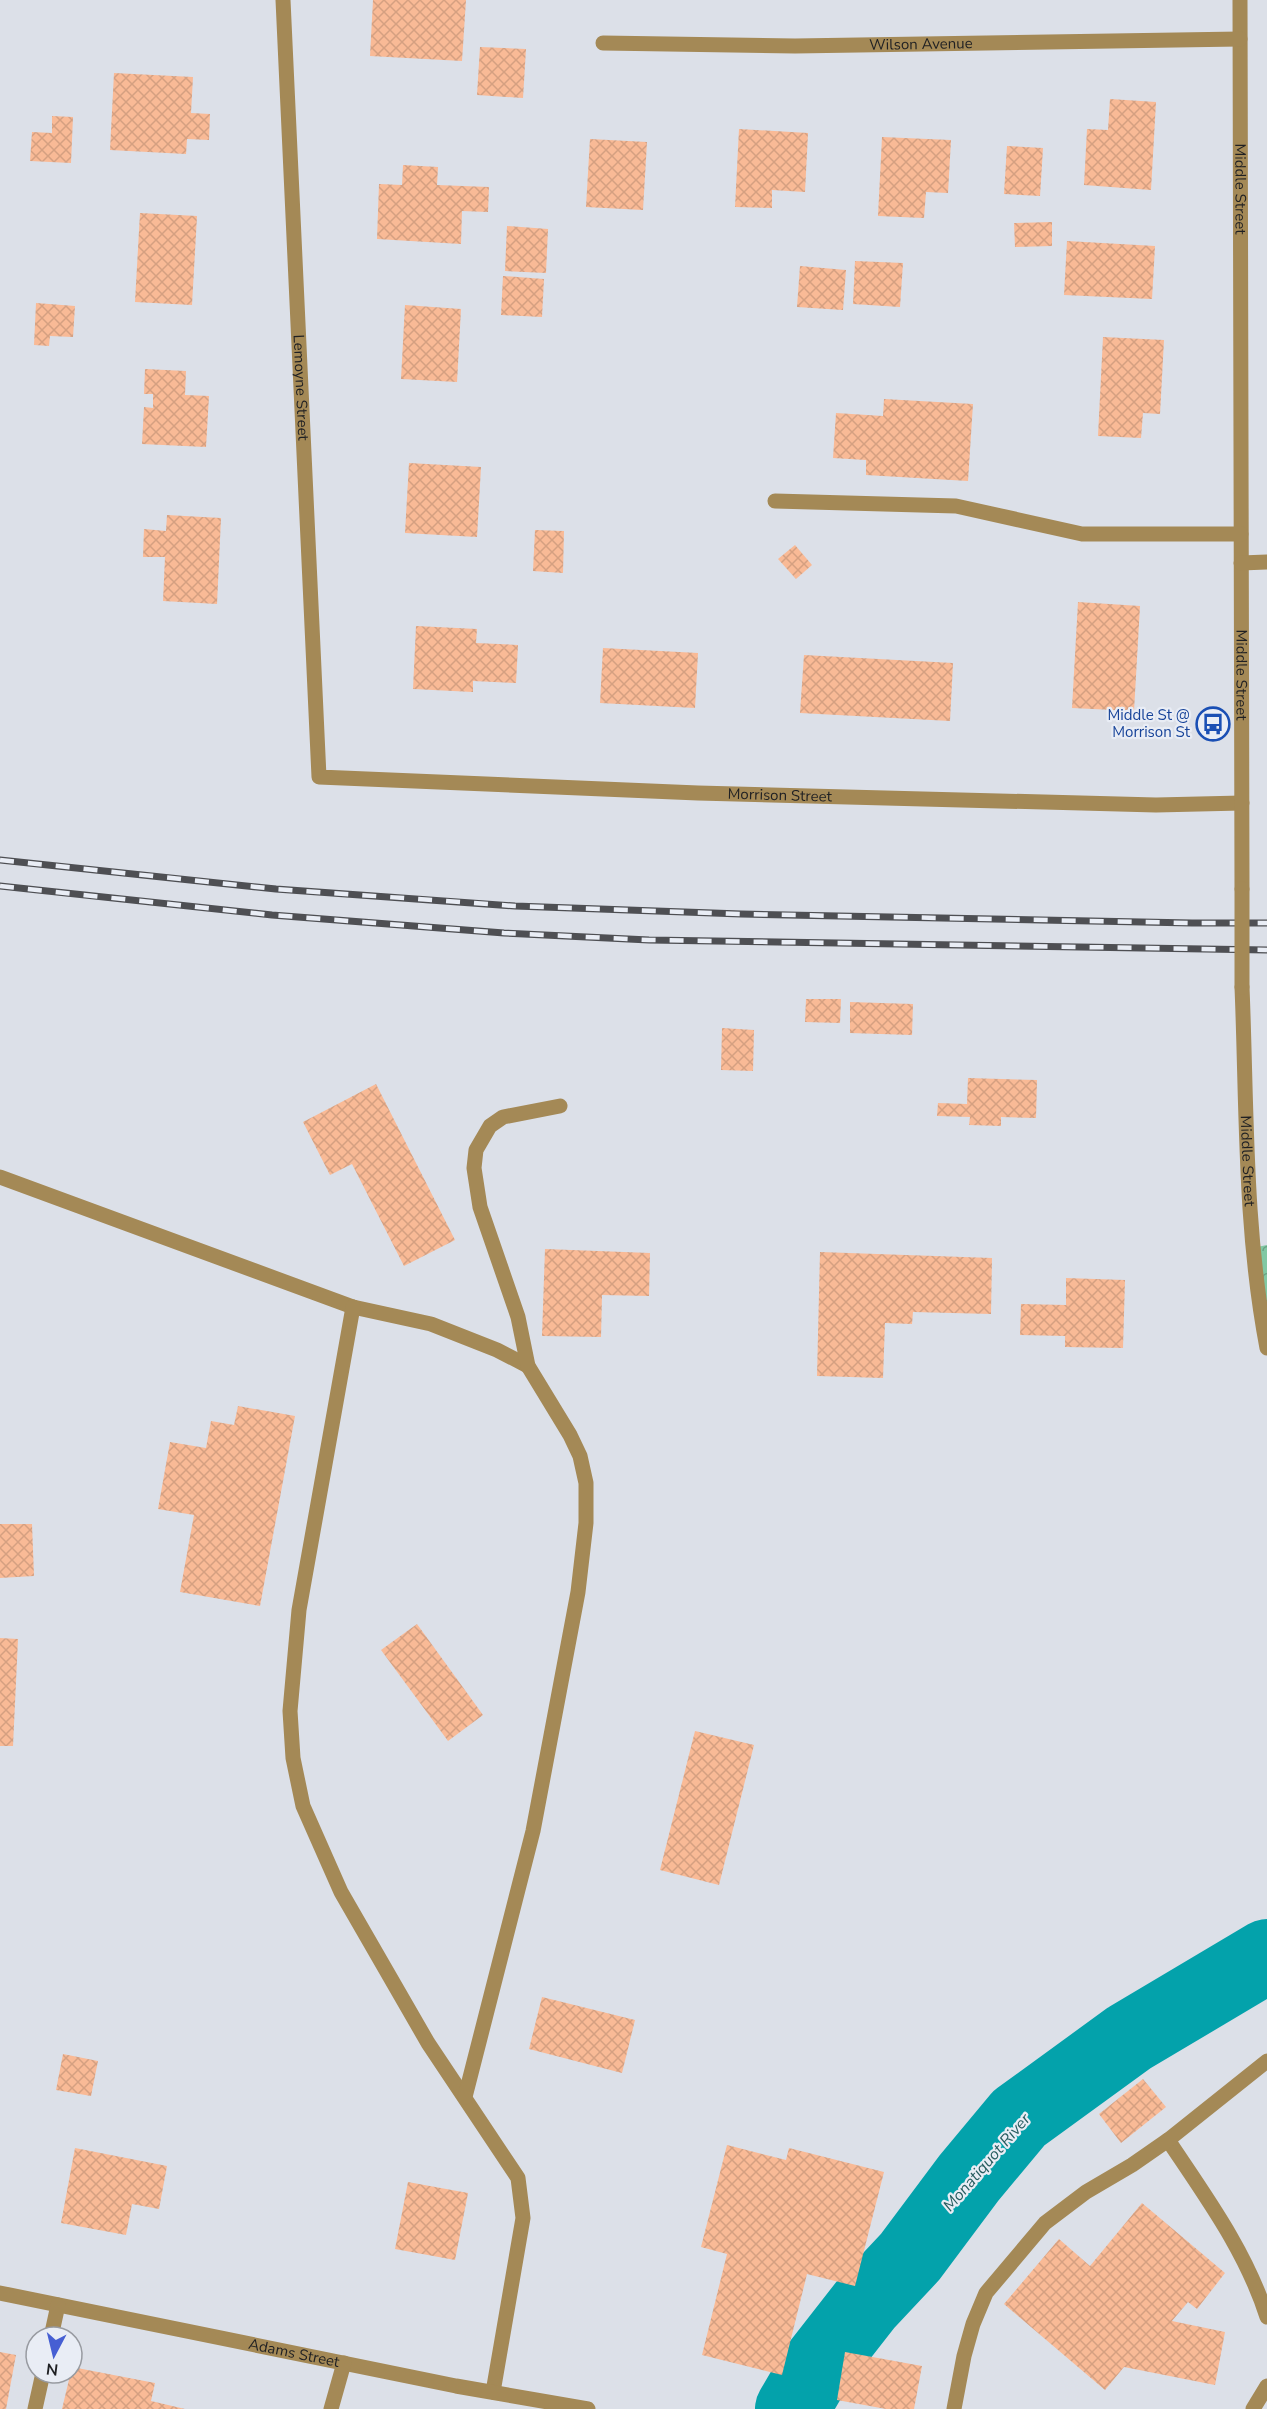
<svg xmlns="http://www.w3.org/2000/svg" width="1267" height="2409" font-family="'Nunito Sans',sans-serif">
<defs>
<pattern id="park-crowns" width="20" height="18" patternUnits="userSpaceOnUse" patternTransform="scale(1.5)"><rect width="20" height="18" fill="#81c8a3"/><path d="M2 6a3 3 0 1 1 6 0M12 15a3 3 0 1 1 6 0" fill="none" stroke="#69a284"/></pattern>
<pattern id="building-cross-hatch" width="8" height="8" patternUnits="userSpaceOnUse" patternTransform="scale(1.5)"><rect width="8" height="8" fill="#f9ba96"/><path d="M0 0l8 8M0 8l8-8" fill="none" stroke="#d5a081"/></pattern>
</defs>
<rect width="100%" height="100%" fill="#dce0e8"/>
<!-- park -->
<path fill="url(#park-crowns)" d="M1267,1245V1337L1252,1248Z"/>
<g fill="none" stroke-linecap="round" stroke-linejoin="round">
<!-- river -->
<path stroke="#03a2ab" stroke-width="74" d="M792,2409L816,2368L866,2304L910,2257L969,2178L1019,2118L1129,2038L1267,1956"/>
</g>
<!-- building -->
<g fill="url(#building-cross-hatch)">
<path d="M373,0H466L462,61L370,56Z"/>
<path d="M480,47L526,49L523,98L477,95Z"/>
<path d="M114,73L193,77L191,113L210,114L209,140L187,139L186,154L110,150Z"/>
<path d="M1110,99L1156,102L1151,190L1084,185L1087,129L1108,130Z"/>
<path d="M52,116L73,117L71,163L30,161L32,132L52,133Z"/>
<path d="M739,129L808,133L805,192L772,190V208L735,207Z"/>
<path d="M882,137L951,140L948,193L926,192L924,218L878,216Z"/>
<path d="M590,139L647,142L643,210L586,207Z"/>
<path d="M1007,146L1043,148L1040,196L1004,194Z"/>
<path d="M403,165L438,167L437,185L489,187L488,212L462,211L461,244L377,239L379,184L402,185Z"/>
<path d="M140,213L197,216L192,305L135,302Z"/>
<path d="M1052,222V246L1015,247L1014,223Z"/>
<path d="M507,226L548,229L546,273L505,271Z"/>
<path d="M1067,241L1155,246L1152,299L1064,295Z"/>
<path d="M855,261L903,263L900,307L853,304Z"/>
<path d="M800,266L846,270L843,310L797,307Z"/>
<path d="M503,276L544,279L542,317L501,315Z"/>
<path d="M36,303L75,306L73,337L50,336L49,346L34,345Z"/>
<path d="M405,305L461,309L457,382L401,379Z"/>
<path d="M1103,337L1164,340L1160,414L1143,413L1141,438L1098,436Z"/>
<path d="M145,369L186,371L185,395L209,396L206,447L142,444L144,407L153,408V394H144Z"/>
<path d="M884,399L973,404L968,481L866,475V460L833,458L836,413L883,416Z"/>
<path d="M409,463L481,467L477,537L405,533Z"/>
<path d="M167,515L221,518L217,604L163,601L165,557H143L144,529L166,531Z"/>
<path d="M535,530L564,531L563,573L533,571Z"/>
<path d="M795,545L812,565L796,579L778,559Z"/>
<path d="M1078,602L1140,606L1134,711L1072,708Z"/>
<path d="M416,626L477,629L476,643L518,645L516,683L473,681V692L413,689Z"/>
<path d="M603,648L698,653L695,708L600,703Z"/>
<path d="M804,655L953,663L950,721L800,713Z"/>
<path d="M806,999H841L840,1023L805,1022Z"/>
<path d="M850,1002L913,1004L912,1035L850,1033Z"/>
<path d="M722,1028L754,1030L753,1071L721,1070Z"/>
<path d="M968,1078L1037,1080L1036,1118L1001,1117V1126L969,1125L970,1117L937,1116L938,1103L967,1104Z"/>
<path d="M376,1084L455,1240L404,1266L352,1164L330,1175L303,1122Z"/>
<path d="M545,1249L650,1253L649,1296L602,1295L601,1337L542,1336Z"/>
<path d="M820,1252L992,1258L991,1314L913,1312L912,1324L885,1323L883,1378L817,1376Z"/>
<path d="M1066,1278L1125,1280L1123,1348L1065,1347V1336L1020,1335L1021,1304L1066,1305Z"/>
<path d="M238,1406L295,1416L260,1606L180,1592L194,1515L158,1509L170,1442L206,1448L211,1421L234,1425Z"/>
<path d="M0,1524H32L34,1576L0,1578Z"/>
<path d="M417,1624L483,1715L448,1741L381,1650Z"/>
<path d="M0,1638L18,1639L13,1746H0Z"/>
<path d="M695,1731L754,1745L719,1885L660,1870Z"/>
<path d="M542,1997L635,2020L622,2073L529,2049Z"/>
<path d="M63,2054L98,2061L91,2096L56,2090Z"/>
<path d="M1143,2079L1166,2107L1121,2143L1099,2114Z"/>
<path d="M727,2145L786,2160L789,2148L884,2172L855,2286L807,2274L782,2375L702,2355L727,2254L701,2247Z"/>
<path d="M75,2148L167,2166L159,2209L132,2204L126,2235L61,2223Z"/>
<path d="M408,2182L468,2193L455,2260L395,2249Z"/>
<path d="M1142,2203L1225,2273L1197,2309L1188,2302L1172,2321L1225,2332L1215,2385L1124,2367L1105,2390L1004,2304L1059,2239L1090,2266Z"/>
<path d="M0,2352L16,2355L6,2409H0Z"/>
<path d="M845,2352L922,2366L914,2409H886L837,2400Z"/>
<path d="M72,2367L155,2383L151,2401L185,2409H62Z"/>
</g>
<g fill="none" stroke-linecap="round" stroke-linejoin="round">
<!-- minor -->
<g stroke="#a48956" stroke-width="15">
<path id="s1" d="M283,0L319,777L698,793L1156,805L1242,803"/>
<path id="s2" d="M1240,0L1242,889"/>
<path id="s3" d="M603,43L795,46L1240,39"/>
<path d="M775,501L956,506L1082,534H1241"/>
<path d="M1241,563L1267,562"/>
<path id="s4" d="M1242,987C1247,1108 1244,1228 1267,1348"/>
<path d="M0,1177L353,1307L431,1324L497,1350L528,1366"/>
<path d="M353,1307L299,1610L290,1711L293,1758L303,1806L341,1892L428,2043L518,2178L523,2218L493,2392"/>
<path d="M465,2097L533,1831L578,1592L586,1523V1483L580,1456L570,1435L528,1366L518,1317L480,1207L474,1168L476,1150L490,1126L503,1117L560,1106"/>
<path d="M1168,2140C1206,2197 1246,2251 1267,2317"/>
<path id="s5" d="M0,2293L456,2386L588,2409"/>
<path d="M51,2337L58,2305"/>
<path d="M35,2409L43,2373"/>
<path d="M331,2409L344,2363"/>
<path d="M954,2409L964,2356L973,2324L986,2293L1045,2223L1086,2192L1132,2165L1168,2140L1267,2061"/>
<path d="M1253,2409L1267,2386"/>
</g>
<defs>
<g id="rail">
<path d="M0,860L276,889L515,906L741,914L1192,923H1267"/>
<path d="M0,886L272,915L504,933L649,940L1267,950"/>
</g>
</defs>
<!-- rail casing -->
<use href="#rail" stroke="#4e4f53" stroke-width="7"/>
<!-- rail -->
<use href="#rail" stroke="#e9edf5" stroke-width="4.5" stroke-dasharray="14" stroke-linecap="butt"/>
<!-- minor-bridge -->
<path stroke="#a48956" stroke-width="15" d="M1242,889V987"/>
</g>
<!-- icons -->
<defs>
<symbol id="bus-ring" viewBox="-11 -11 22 22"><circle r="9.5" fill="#e9edf5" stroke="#1a4fb4" stroke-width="1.5"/><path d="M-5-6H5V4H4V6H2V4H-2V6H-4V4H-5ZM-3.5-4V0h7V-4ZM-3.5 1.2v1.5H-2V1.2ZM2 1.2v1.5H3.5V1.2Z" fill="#1a4fb4"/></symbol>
</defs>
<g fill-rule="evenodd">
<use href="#bus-ring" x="1194" y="705" width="38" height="38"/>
</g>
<g text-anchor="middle" stroke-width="4.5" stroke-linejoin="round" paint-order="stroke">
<!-- street labels -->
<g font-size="15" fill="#1f2023" stroke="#e9edf5">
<text dy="5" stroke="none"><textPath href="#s3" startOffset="318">Wilson Avenue</textPath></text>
<text dy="5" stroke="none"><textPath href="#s2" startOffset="189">Middle Street</textPath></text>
<text dy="5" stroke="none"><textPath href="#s1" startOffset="388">Lemoyne Street</textPath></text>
<text dy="5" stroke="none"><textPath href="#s2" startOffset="675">Middle Street</textPath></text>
<text dy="5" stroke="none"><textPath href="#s1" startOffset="1239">Morrison Street</textPath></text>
<text dy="5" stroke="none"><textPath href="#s4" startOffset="174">Middle Street</textPath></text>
<text dy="5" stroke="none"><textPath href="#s5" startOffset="300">Adams Street</textPath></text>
</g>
<!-- transit labels -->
<g font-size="15" fill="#164399" stroke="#e9edf5" text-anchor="end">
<text x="1190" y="720">Middle St @<tspan x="1190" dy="17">Morrison St</tspan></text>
</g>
<!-- water labels -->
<g font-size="16" font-style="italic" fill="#295e61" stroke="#e9edf5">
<text transform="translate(986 2162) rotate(-49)" y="6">Monatiquot River</text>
</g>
</g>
<!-- north arrow -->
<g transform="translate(54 2355) rotate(187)"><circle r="28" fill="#e9edf5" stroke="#989ba1" stroke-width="1.5"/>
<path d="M0-4.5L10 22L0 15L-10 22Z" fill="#465fd3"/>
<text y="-9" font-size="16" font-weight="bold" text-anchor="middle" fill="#1f2023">N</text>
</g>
</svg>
